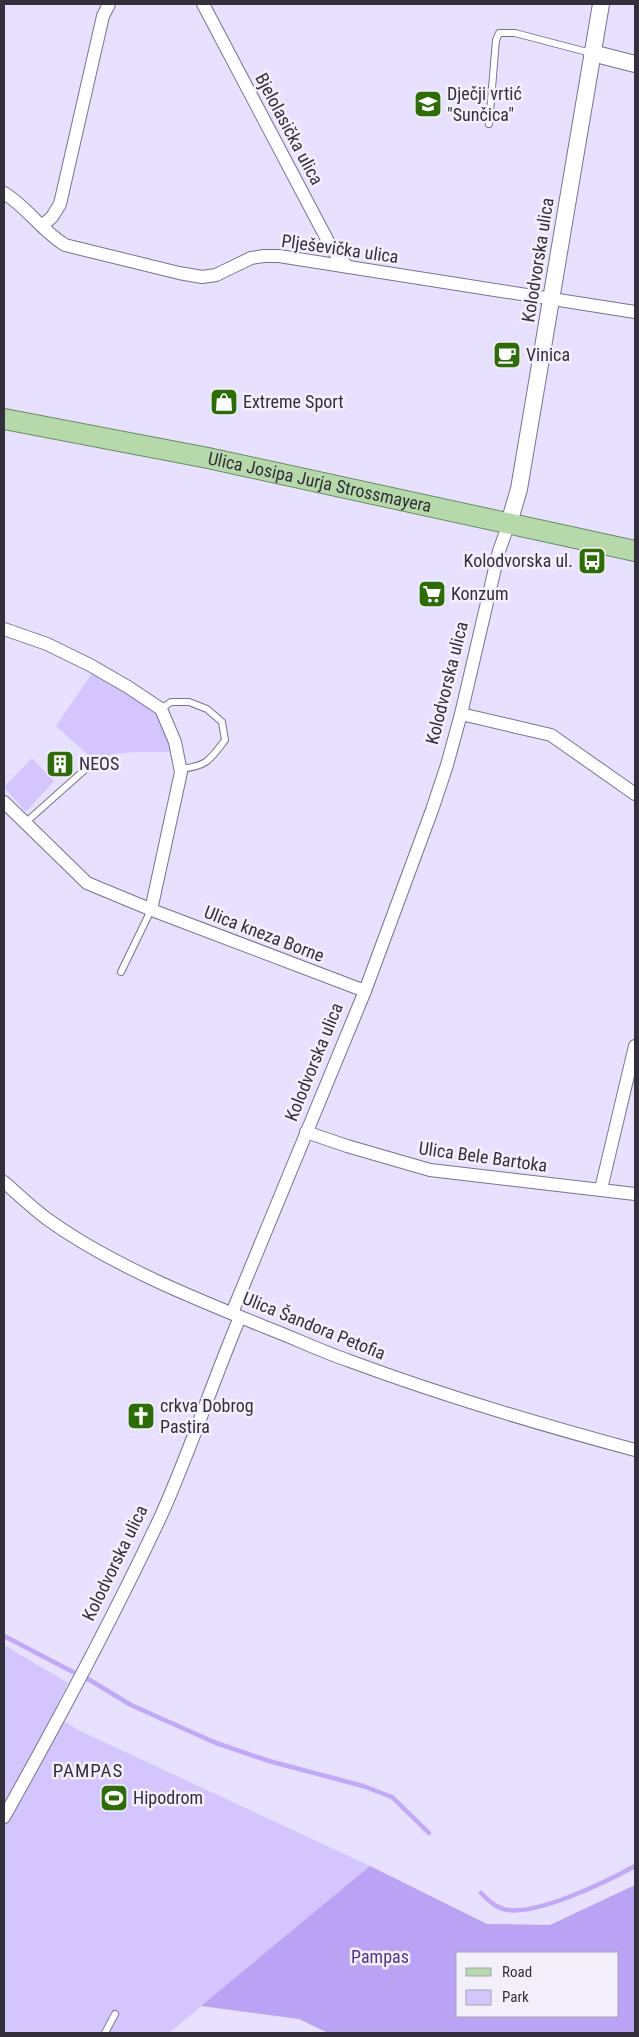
<svg xmlns="http://www.w3.org/2000/svg" width="639" height="2037" font-family="'Roboto Condensed',sans-serif">
<rect width="100%" height="100%" fill="#e7e0fe"/>
<!-- green -->
<g fill="#d5c5ff">
<path d="M93,672L126,691L156,713L170,743L172,752C150,753 113,749 95,761L56,726Z"/>
<path d="M32,758L54,781L26,812L4,787Z"/>
<path d="M4,1645L68,1683L53,1714L78,1730L370,1866L169,2033H4Z"/>
</g>
<!-- forest -->
<path fill="#baa2f4" fill-rule="evenodd" d="M370,1866L487,1924L550,1925L635,1885V2033H328L299,2019L201,2006ZM458,1953H618V2016H458Z"/>
<g fill="none" stroke-linecap="round" stroke-linejoin="round">
<!-- stream -->
<g stroke="#c1a8fb" stroke-width="4.5">
<path d="M4,1636L73,1672"/>
<path d="M88,1679L131,1705L216,1743L269,1761L363,1786L392,1797L429,1833"/>
<path d="M481,1893C488,1900 494,1906 503,1909C533,1918 608,1881 635,1866"/>
</g>
<defs>
<g id="service">
<path d="M489,124L496,40L499,33H515L591,53"/>
<path d="M161,709L171,702H189L207,709L222,722L225,740C210,760 207,766 181,769"/>
<path d="M25,823L89,766"/>
<path d="M121,972L151,910"/>
<path d="M105,2033L115,2014"/>
</g>
<g id="minor">
<path d="M203,4L330,245L337,256L348,267"/>
<path d="M4,193C27,207 42,231 65,245L179,273L202,277L216,275L251,258L264,256H279L635,312"/>
<path d="M42,226L52,217L60,204L103,16L109,4"/>
<path d="M4,629L47,644L90,665L128,687L161,709L175,742L181,772L151,910"/>
<path d="M461,714L551,735L635,794"/>
<path d="M4,802L87,883L157,912L365,991"/>
<path d="M306,1132L347,1146L430,1170L635,1194"/>
<path d="M4,1182C19,1195 34,1210 50,1221C113,1266 198,1300 270,1329C296,1339 321,1351 347,1360C441,1395 538,1424 635,1450"/>
<path d="M601,1189L635,1046"/>
<path d="M232,1313L365,991L432,810L447,765L461,714L499,551L509,523"/>
<path d="M4,1817C59,1719 112,1620 160,1518C190,1452 212,1383 240,1317"/>
</g>
<g id="tertiary">
<path d="M592,53L635,64"/>
<path d="M509,523L519,489L601,4"/>
</g>
<g id="primary">
<path id="s1" d="M4,419L208,458L635,551"/>
</g>
</defs>
<!-- service casing -->
<use href="#service" stroke="#7a738e" stroke-width="8"/>
<!-- minor casing -->
<use href="#minor" stroke="#7a738e" stroke-width="14"/>
<!-- tertiary casing -->
<use href="#tertiary" stroke="#7a738e" stroke-width="18"/>
<!-- primary casing -->
<use href="#primary" stroke="#698d5e" stroke-width="22"/>
<!-- service -->
<use href="#service" stroke="#fff" stroke-width="6"/>
<!-- minor -->
<use href="#minor" stroke="#fff" stroke-width="12"/>
<!-- tertiary -->
<use href="#tertiary" stroke="#fff" stroke-width="16"/>
<!-- primary -->
<use href="#primary" stroke="#b6d9aa" stroke-width="20"/>
</g>
<!-- icons -->
<defs>
<symbol id="school-square" viewBox="-11 -11 22 22"><rect x="-9" y="-9" width="18" height="18" rx="4" fill="#2c6e05" stroke="#f3f0fc"/><path d="M0-5L7-2L0 1L-7-2ZM-4 1L0 2.5L4 1V4Q0 6-4 4Z" fill="#fff"/></symbol>
<symbol id="cafe-square" viewBox="-11 -11 22 22"><rect x="-9" y="-9" width="18" height="18" rx="4" fill="#2c6e05" stroke="#f3f0fc"/><path d="M-5.5-4.5H6V0H3Q3 3.5 0 3.5H-2.5Q-5.5 3.5-5.5 0ZM3-3.2v2h1.7v-2ZM-6 4.5H4V6H-6Z" fill="#fff"/></symbol>
<symbol id="shop-square" viewBox="-11 -11 22 22"><rect x="-9" y="-9" width="18" height="18" rx="4" fill="#2c6e05" stroke="#f3f0fc"/><path d="M-5-2.5h2.3a2.7 3.5 0 0 1 5.4 0H5L5.5 6h-11ZM-1.5-2.5h3a1.5 2.3 0 0 0-3 0Z" fill="#fff"/></symbol>
<symbol id="bus-square" viewBox="-11 -11 22 22"><rect x="-9" y="-9" width="18" height="18" rx="4" fill="#2c6e05" stroke="#f3f0fc"/><path d="M-5-6H5V4H4V6H2V4H-2V6H-4V4H-5ZM-3.5-4V0h7V-4ZM-3.5 1.2v1.5H-2V1.2ZM2 1.2v1.5H3.5V1.2Z" fill="#fff"/></symbol>
<symbol id="supermarket-square" viewBox="-11 -11 22 22"><rect x="-9" y="-9" width="18" height="18" rx="4" fill="#2c6e05" stroke="#f3f0fc"/><path d="M-6-5.5h2.5l.6 2H6L4.5 2H-2.5L-4.4-4H-6ZM-1.5 3.2a1.3 1.3 0 1 0 .1 0ZM3 3.2a1.3 1.3 0 1 0 .1 0Z" fill="#fff"/></symbol>
<symbol id="building-square" viewBox="-11 -11 22 22"><rect x="-9" y="-9" width="18" height="18" rx="4" fill="#2c6e05" stroke="#f3f0fc"/><path d="M-4-6H4V6H1V3H-1V6H-4ZM-2.5-4.3h1.7v1.8h-1.7ZM.8-4.3h1.7v1.8H.8ZM-2.5-1h1.7V.8h-1.7ZM.8-1h1.7V.8H.8Z" fill="#fff"/></symbol>
<symbol id="church-square" viewBox="-11 -11 22 22"><rect x="-9" y="-9" width="18" height="18" rx="4" fill="#2c6e05" stroke="#f3f0fc"/><path d="M-1.2-6h2.4v3.5h3.3v2.4h-3.3V6h-2.4V-.1h-3.3v-2.4h3.3Z" fill="#fff"/></symbol>
<symbol id="stadium-square" viewBox="-11 -11 22 22"><rect x="-9" y="-9" width="18" height="18" rx="4" fill="#2c6e05" stroke="#f3f0fc"/><path d="M0-5a6.5 5 0 1 0 0 10a6.5 5 0 1 0 0-10ZM-3.5-1.8h7v3.6h-7Z" fill="#fff"/></symbol>
</defs>
<g fill-rule="evenodd">
<use href="#school-square" x="412" y="88" width="32" height="32"/>
<use href="#cafe-square" x="491" y="339" width="32" height="32"/>
<use href="#shop-square" x="208" y="386" width="32" height="32"/>
<use href="#bus-square" x="576" y="545" width="32" height="32"/>
<use href="#supermarket-square" x="416" y="578" width="32" height="32"/>
<use href="#building-square" x="44" y="748" width="32" height="32"/>
<use href="#church-square" x="125" y="1400" width="32" height="32"/>
<use href="#stadium-square" x="98" y="1782" width="32" height="32"/>
</g>
<g text-anchor="middle" stroke-width="5" stroke-linejoin="round" paint-order="stroke">
<!-- poi labels -->
<g font-size="18" fill="#33303c" stroke="#f3f0fc" text-anchor="start">
<text x="447" y="100">Dječji vrtić<tspan x="447" dy="21">"Sunčica"</tspan></text>
<text x="526" y="361">Vinica</text>
<text x="243" y="408">Extreme Sport</text>
<text x="573" y="567" text-anchor="end">Kolodvorska ul.</text>
<text x="451" y="600">Konzum</text>
<text x="79" y="770">NEOS</text>
<text x="160" y="1412">crkva Dobrog<tspan x="160" dy="21">Pastira</tspan></text>
<text x="133" y="1804">Hipodrom</text>
</g>
<!-- street labels -->
<g font-size="18" fill="#33303c" stroke="#f3f0fc">
<text transform="translate(289 129) rotate(62)" y="6">Bjelolasička ulica</text>
<text transform="translate(340 249) rotate(8)" y="6">Plješevička ulica</text>
<text transform="translate(538 260) rotate(-81)" y="6">Kolodvorska ulica</text>
<text dy="6" stroke="none"><textPath href="#s1" startOffset="322">Ulica Josipa Jurja Strossmayera</textPath></text>
<text transform="translate(447 683) rotate(-76)" y="6">Kolodvorska ulica</text>
<text transform="translate(264 934) rotate(21)" y="6">Ulica kneza Borne</text>
<text transform="translate(314 1062) rotate(-68)" y="6">Kolodvorska ulica</text>
<text transform="translate(483 1157) rotate(8)" y="6">Ulica Bele Bartoka</text>
<text transform="translate(314 1326) rotate(22)" y="6">Ulica Šandora Petofia</text>
<text transform="translate(115 1563) rotate(-64)" y="6">Kolodvorska ulica</text>
</g>
<!-- park labels -->
<g font-size="18" fill="#563290" stroke="#f3f0fc">
<text x="380" y="1963">Pampas</text>
</g>
<!-- neighbourhood labels -->
<g font-size="19" letter-spacing="1" fill="#33303c" stroke="#f3f0fc">
<text x="88" y="1777">PAMPAS</text>
</g>
</g>
<!-- border -->
<rect width="639" height="2037" fill="none" stroke="#33303c" stroke-width="10"/>
<!-- legend -->
<rect x="456" y="1952" width="162" height="65" fill="#f3f0fc" stroke="#a6a3af"/>
<rect x="466" y="1968" width="25" height="8" fill="#b6d9aa" stroke="#a6a3af"/>
<text x="502" y="1977" font-size="15" fill="#33303c">Road</text>
<rect x="466" y="1990" width="25" height="15" fill="#d5c5ff" stroke="#a6a3af"/>
<text x="502" y="2002" font-size="15" fill="#33303c">Park</text>
</svg>
